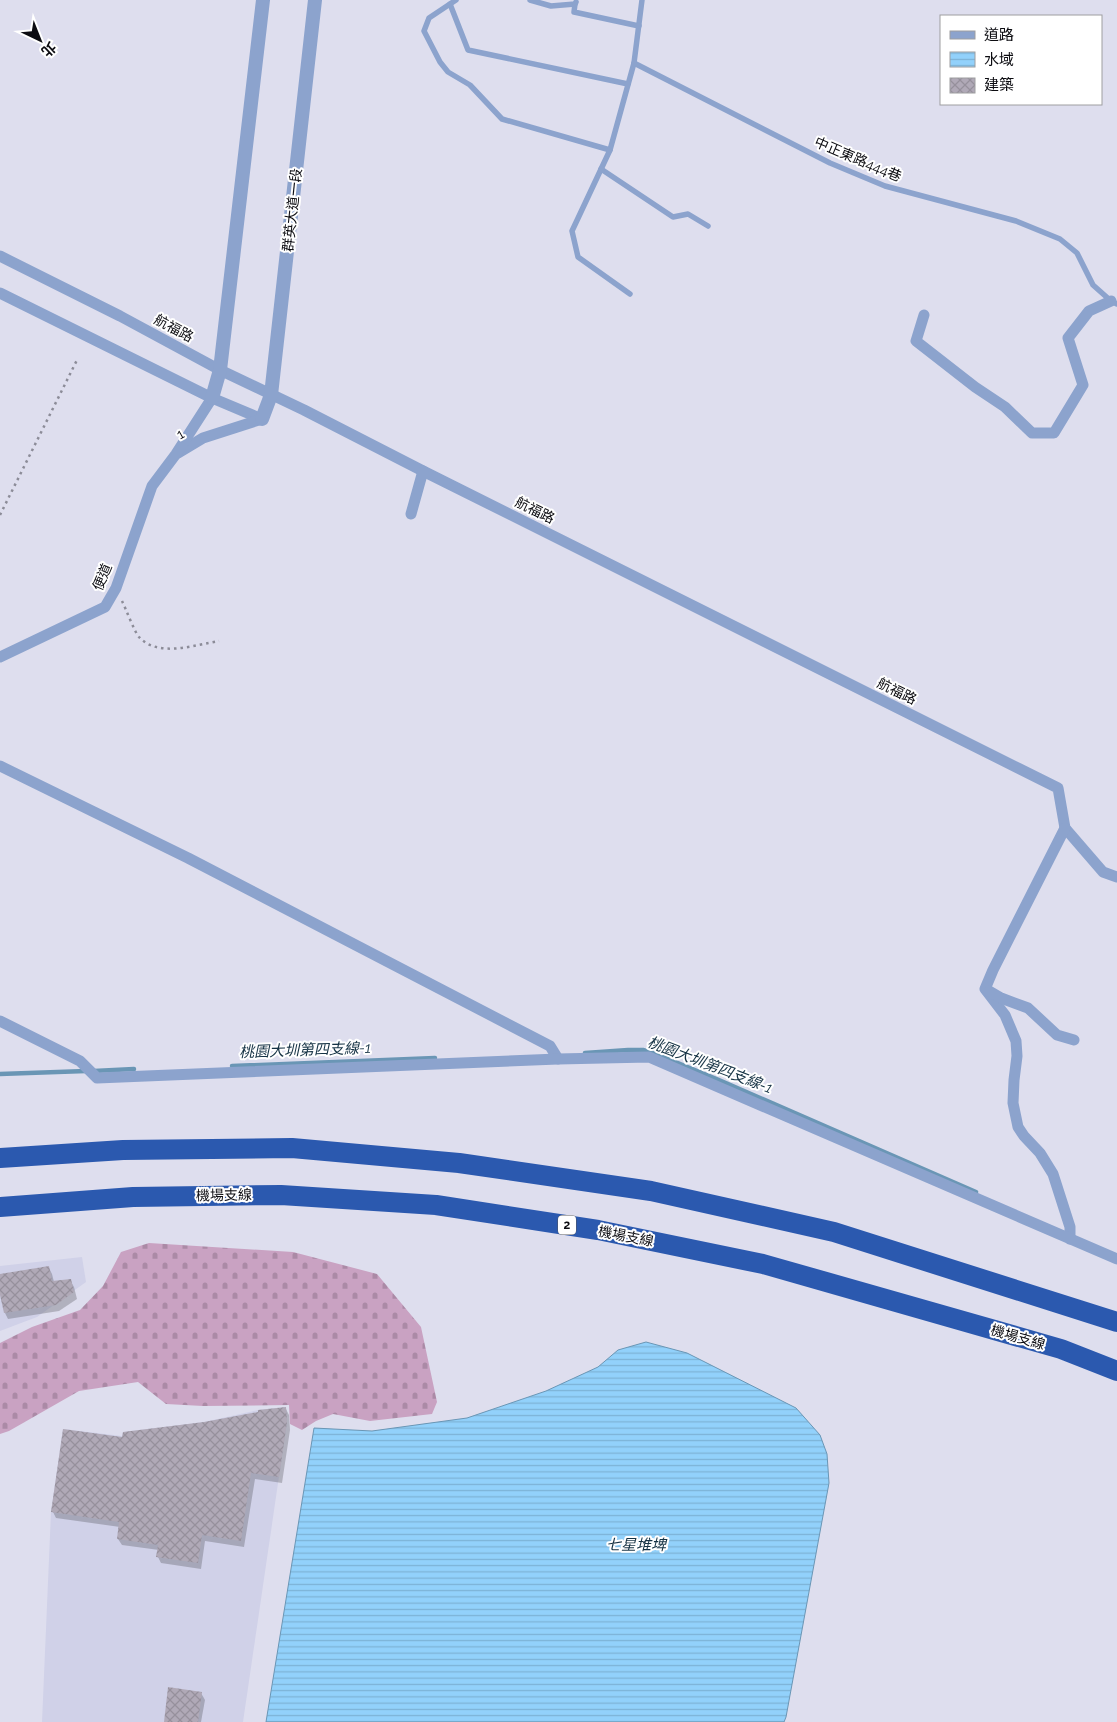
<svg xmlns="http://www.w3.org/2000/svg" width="1117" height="1722" font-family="Raleway,'Noto Sans TC',sans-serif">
<defs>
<pattern id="cemetery-stones" width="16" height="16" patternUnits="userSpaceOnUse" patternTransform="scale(1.25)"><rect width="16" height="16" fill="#c9a2c2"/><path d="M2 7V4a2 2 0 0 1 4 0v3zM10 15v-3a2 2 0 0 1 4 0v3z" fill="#ab8aa6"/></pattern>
<pattern id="water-rules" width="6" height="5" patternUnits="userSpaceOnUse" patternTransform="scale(1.25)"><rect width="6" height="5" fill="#92d1fb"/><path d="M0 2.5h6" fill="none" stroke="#7db2d6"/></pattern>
<pattern id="building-cross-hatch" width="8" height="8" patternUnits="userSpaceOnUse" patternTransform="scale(1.25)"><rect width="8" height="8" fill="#b0a9b7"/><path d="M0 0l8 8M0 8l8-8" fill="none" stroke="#96909c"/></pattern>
</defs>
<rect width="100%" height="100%" fill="#dedeee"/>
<!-- built -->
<g fill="#d0d1e8">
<path d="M82,1257L86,1282L37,1317L0,1331V1266Z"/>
<path d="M286,1407L287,1422L243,1722H42L51,1512L63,1429L122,1436L123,1432L204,1422L258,1410Z"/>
</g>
<!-- cemetery -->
<path fill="url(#cemetery-stones)" d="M149,1243L293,1252L377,1274L421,1327L437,1402L432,1414L370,1421L333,1414L316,1421L302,1430L290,1424L289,1405L203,1406L166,1404L138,1382L79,1391L9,1431L0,1434V1343L32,1327L80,1310L103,1286L121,1252Z"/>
<!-- water -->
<path fill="url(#water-rules)" stroke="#6a96b5" d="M646,1342L687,1353L796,1408L820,1435L827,1454L829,1483L786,1717L784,1722H266L314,1428L372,1431L467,1418L546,1391L598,1367L618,1350Z"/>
<!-- shadow -->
<g fill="#0003">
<path d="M49,1268L52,1274L54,1282L70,1280L74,1287L77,1299L59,1311L8,1319L5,1313L0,1288V1275Z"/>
<path d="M286,1409L289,1415L290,1430L282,1483L255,1479L244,1547L205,1541L201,1569L161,1563L158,1557L159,1550L122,1545L118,1539L120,1527L56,1518L53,1512L123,1438Z"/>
<path d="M201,1693L205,1700L201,1722H165Z"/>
</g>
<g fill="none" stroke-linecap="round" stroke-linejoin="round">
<!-- stream -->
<g stroke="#6a96b5" stroke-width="4.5">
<path d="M585,1053L628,1050H643L656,1054L719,1080L976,1192"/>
<path d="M232,1066L435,1058"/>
<path d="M94,1071L134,1069"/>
<path d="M0,1074L86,1071"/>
</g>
</g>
<!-- building -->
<g fill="url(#building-cross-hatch)">
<path d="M49,1266L52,1281L71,1279L74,1292L56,1305L4,1313L0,1295V1274Z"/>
<path d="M286,1407L287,1422L279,1477L251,1473L241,1541L202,1535L198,1563L156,1557L158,1545L117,1539L119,1522L51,1512L63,1429L122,1437L123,1432L204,1422L258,1412V1410Z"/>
<path d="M168,1687L202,1692L198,1722H164Z"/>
</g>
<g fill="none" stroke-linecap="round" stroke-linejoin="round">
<!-- path -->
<g stroke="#8c8c98" stroke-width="2.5" stroke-dasharray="2.5 4" stroke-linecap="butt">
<path d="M0,515L77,360"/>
<path d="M122,601C126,609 134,631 139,637C158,658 194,645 219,641"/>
</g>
<!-- service -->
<g stroke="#8ca3cd" stroke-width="5.5">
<path d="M456,0L429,18L424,31L440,62L448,72L470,85L502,119L610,150"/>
<path d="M530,0L551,6L575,4L576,2"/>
<path d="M642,0L634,63L830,163L885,186L1016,221L1060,239L1077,253L1093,285L1111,301L1117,304"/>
<path d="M450,4L468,50L628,84"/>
<path d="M575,4L574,12L639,26"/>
<path d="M601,169L673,217L688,214L708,226"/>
<path d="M630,294L578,257L572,231L610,150L634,63"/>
</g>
<!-- minor -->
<g stroke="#8ca3cd" stroke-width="11">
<path d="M0,256L120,316L220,370L304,410L423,471L1058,788L1065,828L1103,872L1117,877"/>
<path d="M0,293L212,398L262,419"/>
<path d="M924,315L916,341L975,387L1005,407L1032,433H1054L1083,385L1068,338L1089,311L1111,301"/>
<path d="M178,453L203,438L262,419"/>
<path d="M411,514L423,471"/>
<path d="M0,657L105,607L116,588L152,486L176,454L212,398"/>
<path d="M0,766L188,858L550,1046L558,1059"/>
<path d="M1065,828L993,970L985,989L1005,1015L1016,1041L1017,1056L1014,1080L1013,1103L1018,1127L1024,1136L1040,1153L1053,1174L1070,1227V1239"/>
<path d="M989,991L1001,998L1028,1008L1057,1035L1074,1040"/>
<path d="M0,1021L80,1061L97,1078L558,1059L649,1057L1117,1259"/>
</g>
<!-- tertiary -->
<g stroke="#8ca3cd" stroke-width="14">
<path d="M212,398L220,370L263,0"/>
<path d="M262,419L271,395L315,0"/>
</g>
<!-- motorway -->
<g stroke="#2b59af" stroke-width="20">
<path d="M0,1158L123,1150L292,1148L459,1163L651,1191L834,1232L1117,1322"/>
<path d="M0,1207L133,1197L281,1195L436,1205L598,1230L763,1264L1061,1349L1117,1371"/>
</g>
</g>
<g text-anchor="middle" stroke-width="4" stroke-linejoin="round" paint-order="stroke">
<!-- shield labels -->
<rect fill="#fff" stroke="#555558" stroke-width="1" x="558" y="1215.5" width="18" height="19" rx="4"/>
<g font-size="12" font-weight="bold" fill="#0c0c11">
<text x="567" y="1229">2</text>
</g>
<!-- street labels -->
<g font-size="14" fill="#0c0c11" stroke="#fff">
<text transform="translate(858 159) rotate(23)" y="5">中正東路444巷</text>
<text transform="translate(292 210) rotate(-84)" y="5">群英大道一段</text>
<text transform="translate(174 328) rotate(28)" y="5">航福路</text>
<text transform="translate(180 434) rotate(-30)" y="5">1</text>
<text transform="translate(535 510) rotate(26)" y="5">航福路</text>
<text transform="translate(102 577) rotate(-67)" y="5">便道</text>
<text transform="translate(897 691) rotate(26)" y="5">航福路</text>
<text transform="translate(224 1195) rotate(-1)" y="5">機場支線</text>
<text transform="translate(626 1236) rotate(11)" y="5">機場支線</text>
<text transform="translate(1018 1337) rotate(16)" y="5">機場支線</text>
</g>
<!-- water labels -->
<g font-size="15" font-style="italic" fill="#153244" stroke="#fff">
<text transform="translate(305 1050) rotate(-2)" y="5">桃園大圳第四支線-1</text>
<text transform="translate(710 1065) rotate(21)" y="5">桃園大圳第四支線-1</text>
<text x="636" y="1550">七星堆埤</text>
</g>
</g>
<!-- legend -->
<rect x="940" y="15" width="162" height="90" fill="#ffffff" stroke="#9e9ea0"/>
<rect x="950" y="31" width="25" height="8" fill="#8ca3cd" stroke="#9e9ea0"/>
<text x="984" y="40" font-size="15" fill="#0c0c11">道路</text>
<rect x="950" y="52" width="25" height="15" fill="url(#water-rules)" stroke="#9e9ea0"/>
<text x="984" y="65" font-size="15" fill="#0c0c11">水域</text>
<rect x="950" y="78" width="25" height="15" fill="url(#building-cross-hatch)" stroke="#9e9ea0"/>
<text x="984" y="90" font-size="15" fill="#0c0c11">建築</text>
<!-- north arrow -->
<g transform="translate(40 40) rotate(137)" stroke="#ffffff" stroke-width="4" paint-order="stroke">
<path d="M0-4L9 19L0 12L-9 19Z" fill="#0c0c11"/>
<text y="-8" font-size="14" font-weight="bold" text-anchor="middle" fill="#0c0c11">北</text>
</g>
</svg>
